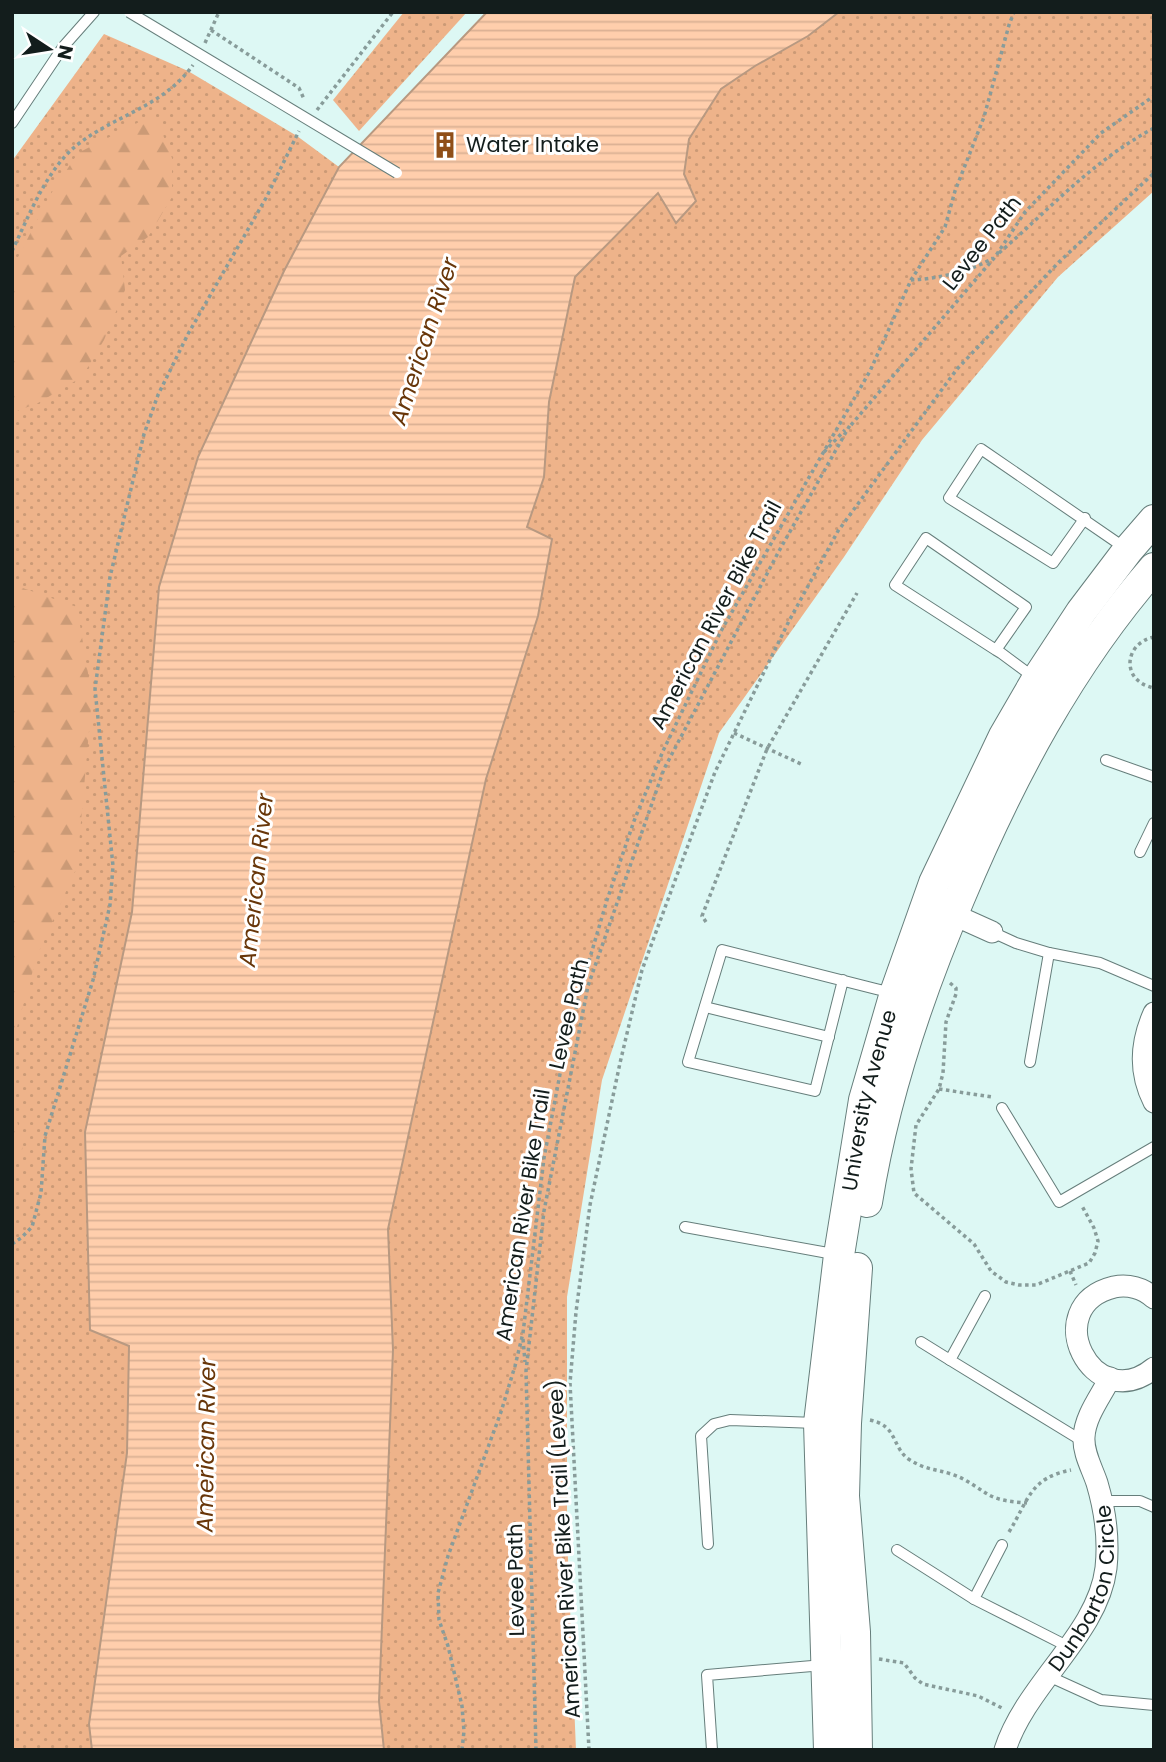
<svg xmlns="http://www.w3.org/2000/svg" width="1166" height="1762" font-family="Poppins,sans-serif">
<defs>
<pattern id="grass-dots" width="8" height="8" patternUnits="userSpaceOnUse" patternTransform="scale(1.75)"><rect width="8" height="8" fill="#eeb38a"/><path d="M2 2h.1M6 6h.1" fill="none" stroke="#cb9a76" stroke-width="1.8" stroke-linecap="round"/></pattern>
<pattern id="forest-firs" width="22" height="20" patternUnits="userSpaceOnUse" patternTransform="scale(1.75)"><rect width="22" height="20" fill="#eeb38a"/><path d="M5 1l3.5 6h-7zM16 11l3.5 6h-7z" fill="#cb9a76"/></pattern>
<pattern id="water-rules" width="6" height="5" patternUnits="userSpaceOnUse" patternTransform="scale(1.75)"><rect width="6" height="5" fill="#ffceac"/><path d="M0 2.5h6" fill="none" stroke="#dab093"/></pattern>
</defs>
<rect width="100%" height="100%" fill="#ddf8f4"/>
<!-- grass -->
<g fill="url(#grass-dots)">
<path d="M404,12H467L359,131L333,100Z"/>
<path d="M839,12H1154V191L1058,277L922,440L844,557L719,733L602,1080L567,1297V1536L576,1750H384L379,1701L393,1350L388,1229L486,779L538,616L527,527L544,476L549,402L575,277L658,193L676,222L695,201L684,174L689,139L721,89L754,66L808,36Z"/>
<path d="M104,34L188,71L297,136L339,167L284,271L198,457L159,587L132,912L85,1132L90,1330L129,1345L127,1453L89,1724L92,1750H12V161Z"/>
</g>
<!-- forest -->
<g fill="url(#forest-firs)">
<path d="M155,114L172,158V197L148,237L121,256L125,290L104,340L82,377L38,403L12,413V269L15,263L50,195L78,153Z"/>
<path d="M17,586L77,607L92,697L77,867L37,956L12,1045V587Z"/>
<path d="M12,1098L23,1148L12,1167Z"/>
</g>
<!-- water -->
<path fill="url(#water-rules)" stroke="#b89981" stroke-width="2" d="M487,12H839L808,36L755,66L721,89L689,139L684,174L696,201L676,223L658,193L575,277L549,402L544,477L527,527L552,539L538,616L486,779L388,1229L393,1350L379,1701L384,1750H92L89,1724L127,1453L129,1346L90,1330L85,1132L132,912L159,587L198,457L284,271L339,167Z"/>
<g fill="none" stroke-linecap="round" stroke-linejoin="round">
<defs>
<g id="lane">
<path d="M12,123L63,47L94,12"/>
<path d="M1085,518L1053,563L949,498L981,449L1125,548"/>
<path d="M996,650L1026,607L926,538L895,585L996,650L1001,653L1036,679"/>
<path d="M1106,760L1154,777"/>
<path d="M1140,852L1154,823"/>
<path d="M992,932L1016,943L1049,953"/>
<path d="M843,980L815,1091L688,1062L722,950L876,989L893,993"/>
<path d="M705,1007L829,1037"/>
<path d="M1030,1062L1049,953L1100,963L1154,986"/>
<path d="M1002,1108L1059,1202L1154,1147"/>
<path d="M685,1227L839,1255"/>
<path d="M985,1296L950,1360L1084,1442"/>
<path d="M921,1342L950,1360"/>
<path d="M1101,1501H1140L1154,1507"/>
<path d="M708,1544L701,1436L714,1424L730,1420L816,1423"/>
<path d="M1002,1545L974,1599L1069,1647"/>
<path d="M897,1550L974,1599"/>
<path d="M1046,1675L1101,1700L1154,1705"/>
<path d="M712,1750L707,1675L824,1665"/>
</g>
<g id="street">
<path d="M952,914L992,932"/>
<path d="M1154,1013C1141,1042 1139,1073 1154,1102"/>
<path d="M1154,1298C1143,1288 1128,1284 1114,1287C1037,1306 1093,1418 1154,1368"/>
<path id="s1" d="M1005,1750C1026,1684 1098,1634 1106,1568C1109,1540 1105,1510 1097,1483C1092,1468 1083,1453 1084,1437C1085,1416 1101,1396 1110,1378"/>
</g>
<g id="secondary">
<path d="M867,1202C884,1096 918,995 960,897C1009,780 1070,664 1154,568"/>
<path id="s2" d="M829,1750L819,1423L839,1255L864,1100L895,993L934,883L1004,736L1037,679L1081,612L1128,550L1154,520"/>
<path d="M857,1750L855,1632L844,1496L846,1423L857,1268"/>
</g>
</defs>
<!-- lane casing -->
<use href="#lane" stroke="#667e7b" stroke-width="12"/>
<!-- street casing -->
<use href="#street" stroke="#667e7b" stroke-width="23"/>
<!-- secondary casing -->
<use href="#secondary" stroke="#667e7b" stroke-width="32"/>
<!-- path -->
<g stroke="#889c9a" stroke-width="3.5" stroke-dasharray="3.5 3.5" stroke-linecap="butt">
<path d="M211,30L299,88L304,99"/>
<path d="M205,43L219,12"/>
<path d="M317,110L393,12"/>
<path d="M12,251C29,216 46,170 77,145C115,115 163,107 193,65"/>
<path d="M999,253C1051,208 1091,162 1154,128"/>
<path d="M911,280C937,279 971,271 993,258"/>
<path d="M851,425L995,257L1025,212L1101,133L1154,96"/>
<path d="M824,452L845,430"/>
<path d="M1154,637C1124,643 1120,681 1154,688"/>
<path d="M734,733L801,764"/>
<path d="M706,922L702,916L767,749L857,593"/>
<path d="M950,983L956,988V994L946,1022L943,1073L939,1089L916,1125L911,1169L914,1193L974,1244L991,1271L1006,1282L1019,1285H1036L1089,1263L1095,1253L1098,1241L1094,1228L1082,1206"/>
<path d="M939,1089L992,1097"/>
<path d="M12,1244L21,1238L32,1227L41,1193L45,1136L93,980L110,905L113,866L95,689L110,577L144,434L158,395L188,334L266,198L299,131"/>
<path d="M1070,1271L1076,1285"/>
<path d="M523,1339L525,1362"/>
<path d="M870,1420C899,1426 891,1448 910,1460C926,1470 936,1469 951,1474C965,1478 977,1488 989,1495C1000,1501 1014,1502 1027,1503"/>
<path d="M1009,1532C1029,1499 1030,1478 1071,1470"/>
<path d="M879,1659L904,1663L915,1678L923,1684L978,1696L1004,1709"/>
<path d="M462,1750L464,1731L462,1706L448,1646L439,1620L438,1593L448,1556L501,1412L515,1366L523,1333L544,1158L560,1074L581,988L607,900L634,821L663,751L721,631L870,371L911,280L945,227L955,191L984,117L1009,25L1014,12"/>
<path d="M536,1750L526,1371L544,1211L588,986L664,769L779,551L850,425"/>
<path d="M589,1750L570,1383L576,1312L590,1205L620,1063L642,970L715,772L789,621L838,531L957,369L1059,262L1154,173"/>
</g>
<!-- lane -->
<use href="#lane" stroke="#fff" stroke-width="10"/>
<!-- street -->
<use href="#street" stroke="#fff" stroke-width="21"/>
<!-- secondary -->
<use href="#secondary" stroke="#fff" stroke-width="30"/>
<defs>
<path id="lane-bridge" d="M129,12L397,173"/>
</defs>
<!-- lane-bridge casing -->
<use href="#lane-bridge" stroke="#667e7b" stroke-width="12" stroke-linecap="butt"/>
<!-- lane-bridge -->
<use href="#lane-bridge" stroke="#fff" stroke-width="10"/>
</g>
<!-- icons -->
<defs>
<symbol id="building-bare" viewBox="-9 -9 18 18"><path d="M-4-6H4V6H1V3H-1V6H-4ZM-2.5-4.3h1.7v1.8h-1.7ZM.8-4.3h1.7v1.8H.8ZM-2.5-1h1.7V.8h-1.7ZM.8-1h1.7V.8H.8Z" fill="#8f4f18" stroke="#fff" stroke-width="2.5" paint-order="stroke"/></symbol>
</defs>
<g fill-rule="evenodd">
<use href="#building-bare" x="426" y="126" width="38" height="38"/>
</g>
<g text-anchor="middle" stroke-width="6" stroke-linejoin="round" paint-order="stroke">
<!-- poi labels -->
<g font-size="21" fill="#131d1c" stroke="#fff" text-anchor="start">
<text x="466" y="152">Water Intake</text>
</g>
<!-- street labels -->
<g font-size="21" fill="#131d1c" stroke="#fff">
<text transform="translate(982 243) rotate(-52)" y="7">Levee Path</text>
<text transform="translate(716 615) rotate(-62)" y="7">American River Bike Trail</text>
<text transform="translate(569 1014) rotate(-77)" y="7">Levee Path</text>
<text dy="7" stroke="none"><textPath href="#s2" startOffset="654">University Avenue</textPath></text>
<text transform="translate(523 1215) rotate(-81)" y="7">American River Bike Trail</text>
<text transform="translate(564 1549) rotate(-93)" y="7">American River Bike Trail (Levee)</text>
<text transform="translate(516 1580) rotate(-91)" y="7">Levee Path</text>
<text dy="7" stroke="none"><textPath href="#s1" startOffset="184">Dunbarton Circle</textPath></text>
</g>
<!-- water labels -->
<g font-size="23" font-style="italic" fill="#683609" stroke="#fff">
<text transform="translate(424 341) rotate(-72)" y="8">American River</text>
<text transform="translate(256 880) rotate(-84)" y="8">American River</text>
<text transform="translate(206 1445) rotate(-89)" y="8">American River</text>
</g>
</g>
<!-- border -->
<rect width="1166" height="1762" fill="none" stroke="#131d1c" stroke-width="28"/>
<!-- north arrow -->
<g transform="translate(49 49) rotate(102)" stroke="#ffffff" stroke-width="5" paint-order="stroke">
<path d="M0-5L12 26L0 18L-12 26Z" fill="#131d1c"/>
<text y="-10" font-size="19" font-weight="bold" text-anchor="middle" fill="#131d1c">N</text>
</g>
</svg>
